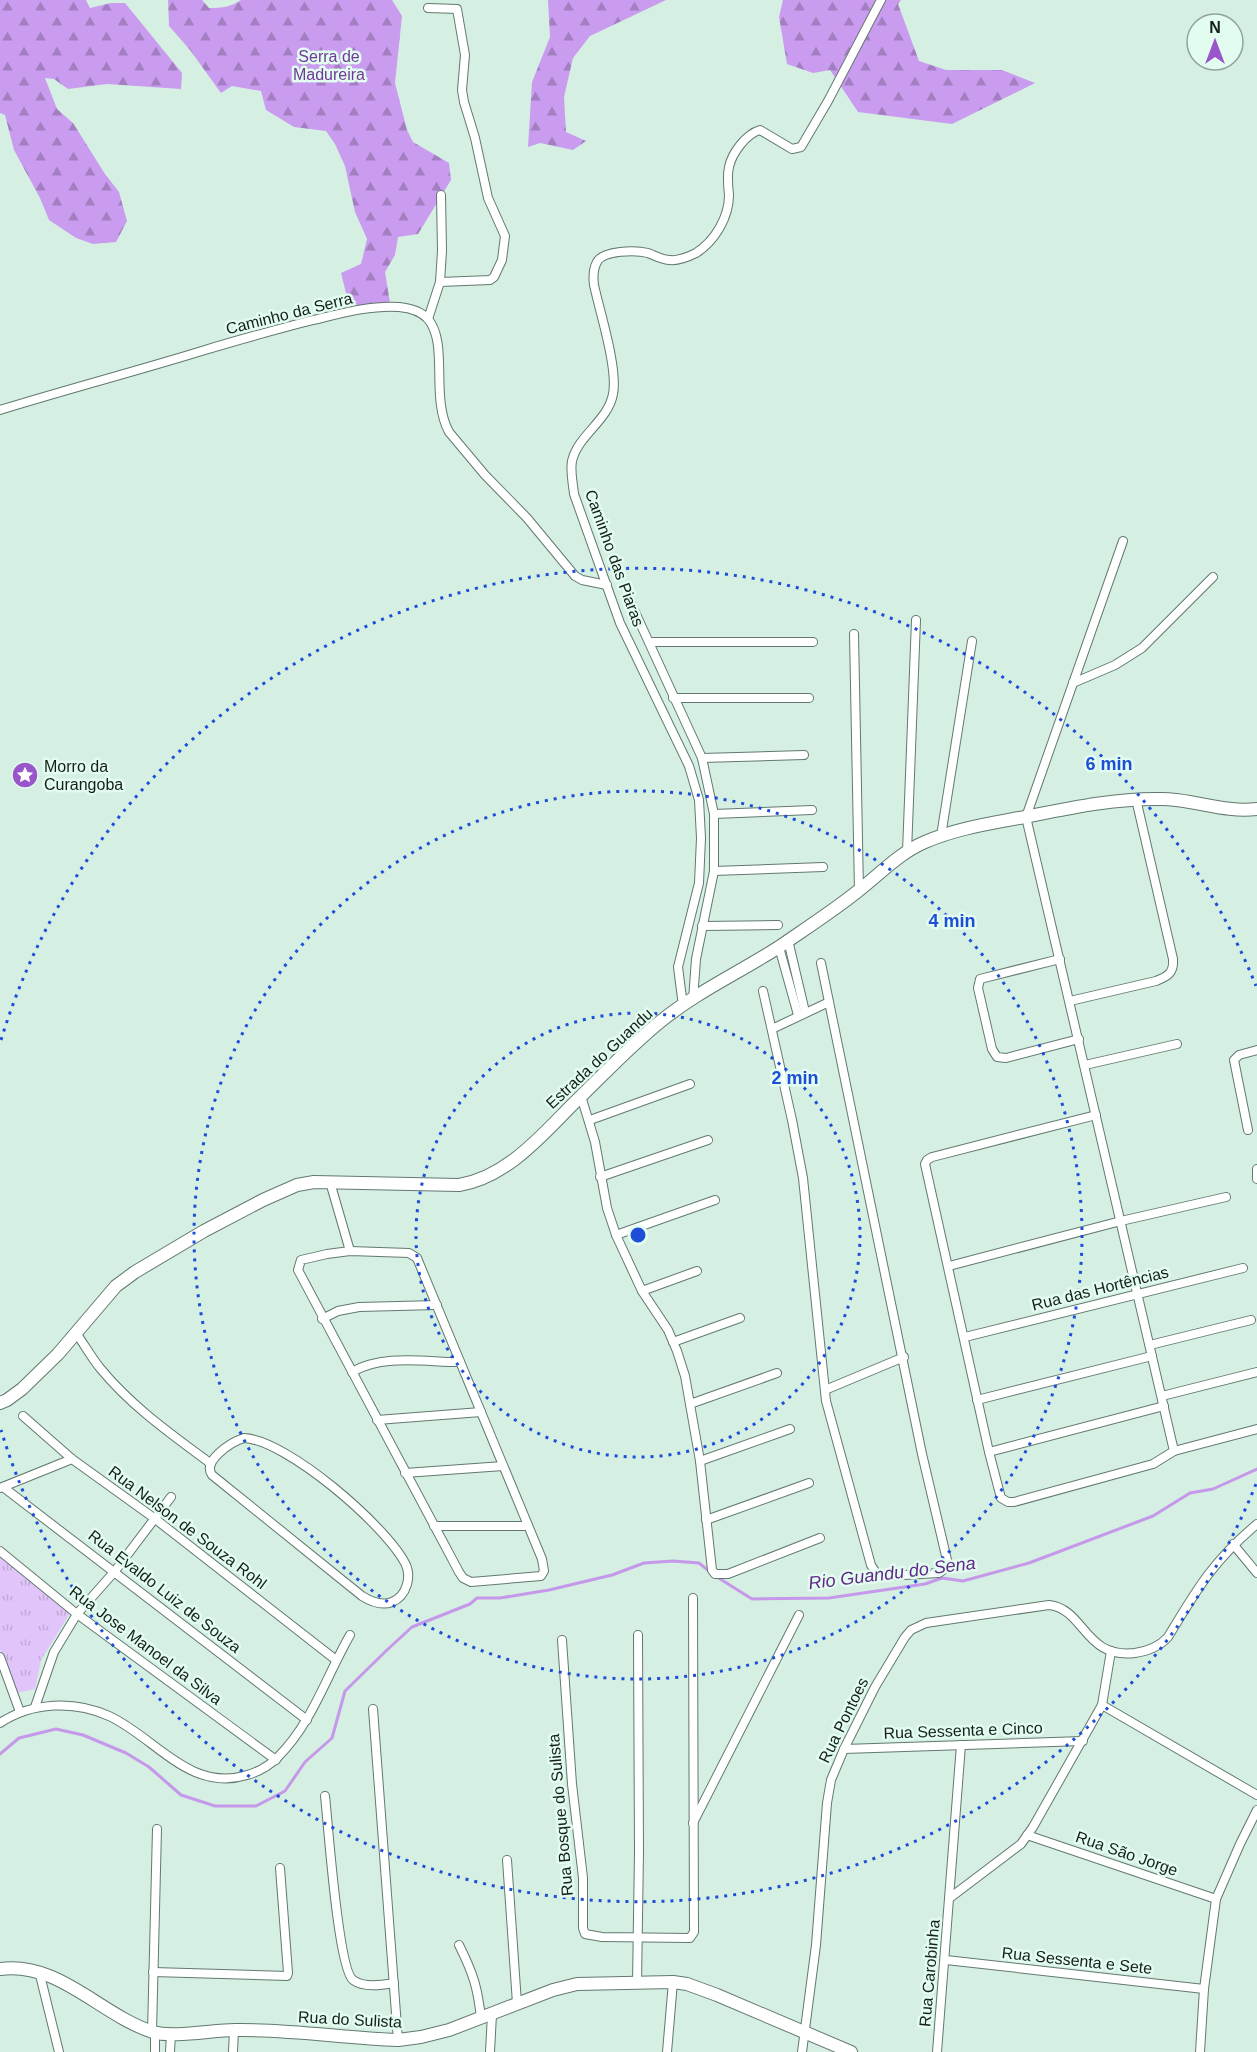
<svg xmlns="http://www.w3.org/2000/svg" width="1257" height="2052" font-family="Arial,sans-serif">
<defs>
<pattern id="forest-firs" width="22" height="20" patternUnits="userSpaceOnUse" patternTransform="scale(1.5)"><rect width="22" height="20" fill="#ca9cef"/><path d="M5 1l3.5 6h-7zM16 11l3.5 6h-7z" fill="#a37fc1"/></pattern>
<pattern id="park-tufts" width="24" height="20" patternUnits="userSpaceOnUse" patternTransform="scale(1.5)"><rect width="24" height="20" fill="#e1c5fa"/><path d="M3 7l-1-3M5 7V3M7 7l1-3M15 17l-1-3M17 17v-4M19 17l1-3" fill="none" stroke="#c0a9d6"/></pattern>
</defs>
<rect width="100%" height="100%" fill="#d5efe3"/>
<!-- forest -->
<g fill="url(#forest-firs)">
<path d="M0,0H86L90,8L111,3H125L182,73L181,89L107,84L68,89L54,79L45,78L57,109L73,123L105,174L119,192L127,221L116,242L93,244L76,238L49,220L40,198L14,150L5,115L0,113Z"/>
<path d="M168,0H202L209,8C222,8 231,7 241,0H392L402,16L395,83L407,130L413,142L449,163L451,180L418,234L398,237L395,255L385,272L390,303L358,306L347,297L341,273L361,264L367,239L355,212L345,166L335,144L326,131L294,127L266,110L261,91L232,86L221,93L190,50L169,26Z"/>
<path d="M548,0H666L590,36L573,58L564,97L566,132L586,141L573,150L540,143L528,147L532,82L550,37Z"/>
<path d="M783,0H901L898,4L919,61L946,70H1002L1035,83L952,124L858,112L830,70L813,73L787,64L779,17Z"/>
</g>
<!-- park -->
<path fill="url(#park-tufts)" d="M0,1556L70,1613L41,1660L35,1689L16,1693L0,1649Z"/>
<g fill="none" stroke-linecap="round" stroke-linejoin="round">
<!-- stream -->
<g stroke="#c598ea" stroke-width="3">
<path d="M717,1577L752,1599L829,1598L925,1584L942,1578L963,1581L1029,1563L1153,1516L1190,1493L1213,1489L1257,1469"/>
<path d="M0,1754L19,1738L56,1729L83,1735L126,1753L149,1767L181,1795L215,1806H256L285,1791L305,1762L332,1738L345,1691L387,1650L412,1627L470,1604L477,1598H500L549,1590L612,1575L644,1563L673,1561L699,1563L709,1571"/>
</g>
<defs>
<g id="street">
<path d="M440,282L442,251L441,195"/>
<path d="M428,319L440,282L490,280L494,277L502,260L505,236L488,198L475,138L464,102L462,90L465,55L457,9L428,8"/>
<path d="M0,410C68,389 137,371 205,350C238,340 271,331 305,322C336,315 367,305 399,307C409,308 421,311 428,319C449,344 430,397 449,432L485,475L527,518L575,576L582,580L607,585"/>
<path d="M1123,541L1026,817L1174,1451"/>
<path d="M629,599L702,758L714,814V871L696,959L693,1000"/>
<path d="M854,634L859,891"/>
<path d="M649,642H813"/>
<path d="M1073,683L1115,665L1142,648L1213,577"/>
<path d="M673,698H809"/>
<path d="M702,758L804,755"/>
<path d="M714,814L812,810"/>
<path d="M941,836L972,641"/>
<path d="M907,852L916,620"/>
<path d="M714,871L823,867"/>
<path d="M702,926L778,925"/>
<path d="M788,940L805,1012"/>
<path d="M779,947L798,1015"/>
<path d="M1060,959L980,979L978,988L992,1049L997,1057L1006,1058L1079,1039"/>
<path d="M763,991L792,1120L803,1178L826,1401L871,1565L876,1573L886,1576L939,1573L946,1568L947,1560L922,1454L821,963"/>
<path d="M1070,1001L1156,981C1169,976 1174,972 1173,959L1136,799"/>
<path d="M683,1006L678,967L699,883L701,838L699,800L689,766L620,623L574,494C573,483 570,472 572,461C578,435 608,421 613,394C618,368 600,313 594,285C593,277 593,269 597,262C603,250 636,250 648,253C656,256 662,260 670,260C679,261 688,257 696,253C715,241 729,217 729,195C728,186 727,176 729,167C732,153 746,134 760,130L792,149L801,147L828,101L881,0"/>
<path d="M772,1029L829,1002"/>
<path d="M1085,1065L1177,1044"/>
<path d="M581,1096L595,1142L607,1208L616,1235L642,1291L668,1330L677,1351L685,1376L700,1461L712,1570L715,1574H728L820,1538"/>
<path d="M1096,1115L932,1157L927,1160L925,1164L989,1452L1001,1498L1008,1502H1014L1153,1464L1174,1451L1257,1429"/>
<path d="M590,1120L690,1084"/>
<path d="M1248,1130L1234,1060L1239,1055L1257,1050"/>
<path d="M1257,1169V1179"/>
<path d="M600,1177L708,1140"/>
<path d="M330,1182L350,1251"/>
<path d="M616,1235L715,1200"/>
<path d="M350,1251L409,1253L417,1258L542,1559L544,1571L541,1576L471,1582L463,1578L459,1572L298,1270L301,1260L327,1254Z"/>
<path d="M949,1266L1121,1221L1226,1197"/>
<path d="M642,1291L697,1271"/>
<path d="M322,1319L338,1311L359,1307L437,1305"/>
<path d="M76,1333C84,1344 91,1357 100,1368C131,1406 171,1434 210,1463"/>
<path d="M965,1337L1243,1268"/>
<path d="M673,1342L740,1318"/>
<path d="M1150,1345L1251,1320"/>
<path d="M352,1372C383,1354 425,1362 460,1362"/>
<path d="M825,1390L904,1357"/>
<path d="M1162,1396L1257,1372"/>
<path d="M977,1400L1152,1356"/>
<path d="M690,1404L777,1373"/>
<path d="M23,1416L72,1459L154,1518L336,1660"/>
<path d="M377,1420L481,1412"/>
<path d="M244,1438C287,1440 385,1525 405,1563C412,1576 407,1596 392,1602C382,1606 370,1601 362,1596L212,1475C202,1461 231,1442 244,1438Z"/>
<path d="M989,1452L1164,1406"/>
<path d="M700,1461L790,1429"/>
<path d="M405,1473L503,1466"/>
<path d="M3,1487L307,1720"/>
<path d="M0,1488L72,1459"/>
<path d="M706,1520L809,1483"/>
<path d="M434,1526H528"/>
<path d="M1233,1544L1257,1573"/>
<path d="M0,1551L77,1614L276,1760"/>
<path d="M562,1640L572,1784L583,1878V1928L585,1934L602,1937L690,1938L694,1932L693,1598"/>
<path d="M0,1657L20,1712"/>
<path d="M1102,1705L1257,1795"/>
<path d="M35,1707L54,1652L77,1614L115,1571L171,1497"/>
<path d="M373,1709L398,2040"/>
<path d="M0,1723C32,1702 74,1700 109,1716C155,1737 190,1793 247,1775C258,1772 269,1766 278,1757C312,1723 326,1677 350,1635"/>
<path d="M844,1749L1083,1741"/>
<path d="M325,1796C328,1822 338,1969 353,1980C364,1988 382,1985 394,1983"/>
<path d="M693,1823L799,1615"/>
<path d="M1027,1835L1216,1899"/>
<path d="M507,1860L517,2003"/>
<path d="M951,1897L1021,1844L1033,1827L1102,1705L1111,1651"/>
<path d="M459,1945C473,1973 478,1988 481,2019"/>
<path d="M946,1960L1204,1989"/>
<path d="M39,1971L59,2052"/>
<path d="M153,1972L287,1976L288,1973L280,1868"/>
<path d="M637,1983L639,1852L638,1635"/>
<path d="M152,2032L157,1829"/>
<path d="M155,2033V2052"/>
<path d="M170,2052L171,2034"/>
<path d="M233,2052L234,2030"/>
<path d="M490,2052L492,2014"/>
<path d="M667,2052L673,1982"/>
<path d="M802,2052L816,1945L827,1803L831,1780L844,1749L875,1687L905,1637L911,1630L926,1623L1049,1605C1085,1609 1084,1659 1135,1653C1148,1651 1160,1646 1168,1637C1197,1589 1213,1561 1257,1524"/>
<path d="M937,2052L961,1745"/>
<path d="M1200,2052L1204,1989L1216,1899L1240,1844L1257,1810"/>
</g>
<g id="secondary">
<path d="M0,1403L7,1400L22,1389L58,1354L116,1286L135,1272L204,1231L263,1200L297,1185L314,1182L459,1185C507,1177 541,1136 574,1103C603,1075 630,1046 661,1021C697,992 740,972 779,947C805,929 833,911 858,891C880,874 899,853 925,842C955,829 987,824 1019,818C1065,809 1114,798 1161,799C1193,799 1224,813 1257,809"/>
<path d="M0,1969C59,1961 100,2015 153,2032C172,2038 213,2030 235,2030C289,2029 344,2038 398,2040L421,2037L449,2030L553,1990L577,1984L673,1982L687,1984L717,1995L851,2052"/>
</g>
</defs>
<!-- street casing -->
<use href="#street" stroke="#62796f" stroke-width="10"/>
<!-- secondary casing -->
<use href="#secondary" stroke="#62796f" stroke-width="14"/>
<!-- street -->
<use href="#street" stroke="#fff" stroke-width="8"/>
<!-- secondary -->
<use href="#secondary" stroke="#fff" stroke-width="12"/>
</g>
<!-- distance rings -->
<g fill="none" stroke="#1d4ed8" stroke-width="3" stroke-dasharray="3 6">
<circle cx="638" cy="1235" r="222"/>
<circle cx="638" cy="1235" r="444"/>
<path d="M1256 1484A666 666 0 0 1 1 1430M1 1040A666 666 0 0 1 1256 986"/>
</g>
<!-- icons -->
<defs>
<symbol id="sight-disc" viewBox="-11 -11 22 22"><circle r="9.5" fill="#9955c9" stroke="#e2fcf0"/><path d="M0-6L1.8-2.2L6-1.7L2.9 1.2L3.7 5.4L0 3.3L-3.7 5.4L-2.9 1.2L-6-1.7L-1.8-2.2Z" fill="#fff"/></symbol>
</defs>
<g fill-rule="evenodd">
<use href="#sight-disc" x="10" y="760" width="30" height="30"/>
</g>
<g text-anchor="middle" stroke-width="5" stroke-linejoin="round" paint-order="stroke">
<!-- park labels -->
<g font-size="16" fill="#713898" stroke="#e2fcf0">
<text x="329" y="62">Serra de<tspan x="329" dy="18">Madureira</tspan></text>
</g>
<!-- street labels -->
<g font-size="16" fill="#161f1b" stroke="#e2fcf0">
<text transform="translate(289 313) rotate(-14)" y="6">Caminho da Serra</text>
<text transform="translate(615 558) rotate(70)" y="6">Caminho das Piaras</text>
<text transform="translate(599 1058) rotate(-43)" y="6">Estrada do Guandu</text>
<text transform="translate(1100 1288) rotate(-14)" y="6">Rua das Hortências</text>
<text transform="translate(188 1527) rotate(37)" y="6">Rua Nelson de Souza Rohl</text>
<text transform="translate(165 1591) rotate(38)" y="6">Rua Evaldo Luiz de Souza</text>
<text transform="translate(146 1645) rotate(37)" y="6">Rua Jose Manoel da Silva</text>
<text transform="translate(843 1720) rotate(-64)" y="6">Rua Pontoes</text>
<text transform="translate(963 1730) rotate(-2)" y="6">Rua Sessenta e Cinco</text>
<text transform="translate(560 1815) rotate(-95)" y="6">Rua Bosque do Sulista</text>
<text transform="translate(1127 1853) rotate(19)" y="6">Rua São Jorge</text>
<text transform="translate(1077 1960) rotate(6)" y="6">Rua Sessenta e Sete</text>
<text transform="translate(929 1973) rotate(-85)" y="6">Rua Carobinha</text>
<text transform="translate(350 2019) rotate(3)" y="6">Rua do Sulista</text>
</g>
<!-- poi labels -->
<g font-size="16" fill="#161f1b" stroke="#e2fcf0" text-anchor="start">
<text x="44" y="772">Morro da<tspan x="44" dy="18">Curangoba</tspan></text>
</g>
<!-- water labels -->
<g font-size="18" font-style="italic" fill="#612887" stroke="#e2fcf0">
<text transform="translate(892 1573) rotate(-7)" y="6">Rio Guandu do Sena</text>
</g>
</g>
<circle cx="638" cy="1235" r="9" fill="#1d4ed8" stroke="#e2fcf0" stroke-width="3"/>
<g font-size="18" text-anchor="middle" font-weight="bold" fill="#1d4ed8" stroke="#e2fcf0" stroke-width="5" stroke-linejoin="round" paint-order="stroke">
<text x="1109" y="770">6 min</text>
<text x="952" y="927">4 min</text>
<text x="795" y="1084">2 min</text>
</g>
<!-- north arrow -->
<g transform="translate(1215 42)"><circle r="28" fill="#e2fcf0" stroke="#90a49b" stroke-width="1.5"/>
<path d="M0-4.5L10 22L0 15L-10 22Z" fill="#9955c9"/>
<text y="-9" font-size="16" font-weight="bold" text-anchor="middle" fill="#161f1b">N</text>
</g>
</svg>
